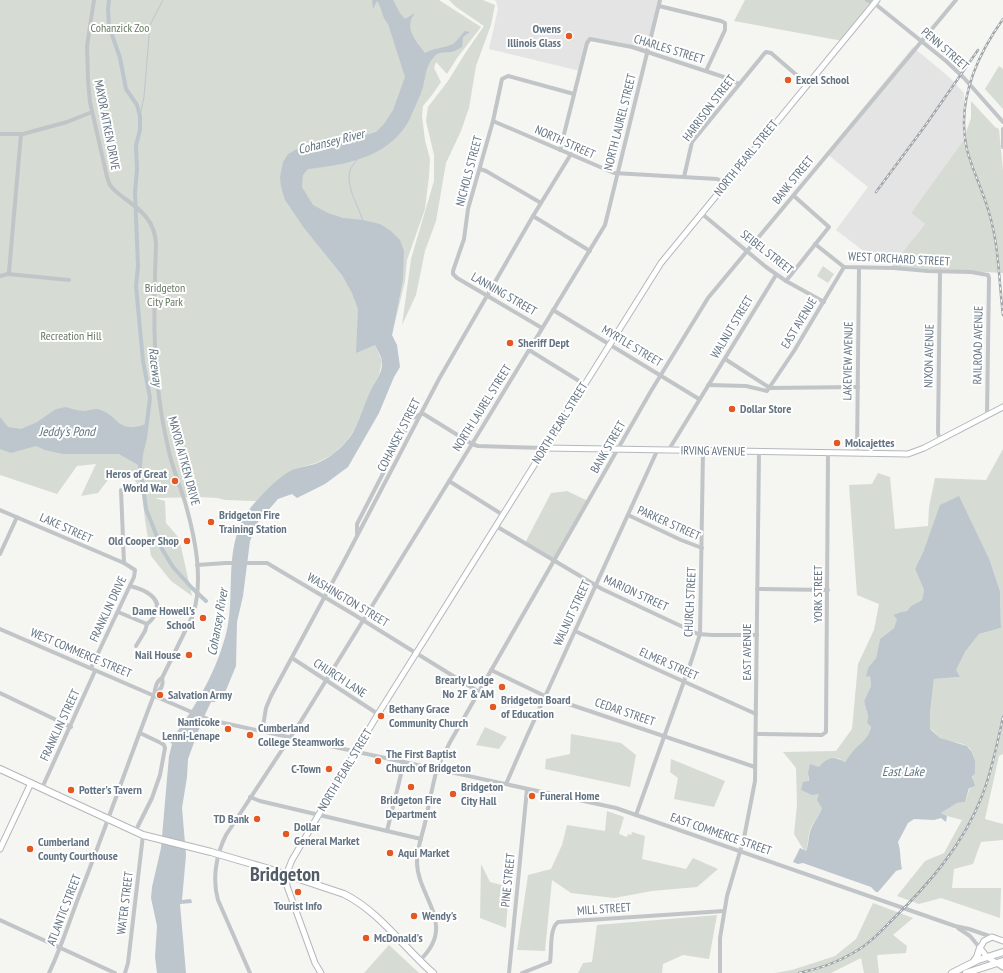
<svg xmlns="http://www.w3.org/2000/svg" width="1003" height="973" font-family="'PT Sans Narrow',sans-serif">
<rect width="100%" height="100%" fill="#f5f5f2"/>
<!-- built -->
<g fill="#e3e4e3">
<path d="M494,0H660L647,52L592,38L587,43L580,71L489,49L498,9L496,1Z"/>
<path d="M913,47L950,78L964,93L963,141L911,213L925,224L899,257L865,252L836,230L868,187L826,153Z"/>
</g>
<!-- green -->
<g fill="#d6dcd3">
<path d="M0,0H439L481,27L457,58L447,74L436,62L434,68L441,82L432,95L423,106L422,116L425,140L430,159L429,176L425,209L407,260L405,281L392,335L375,345L382,361L379,375L370,393L357,426L345,443L332,455L316,463L294,469L281,477L256,501L225,500L217,498L200,497L155,498L165,501L166,523L179,538L192,596L171,581L151,556L145,520L142,491L134,479L114,472L98,493L81,496L96,464L77,466L57,494L0,475Z"/>
<path d="M449,0H483L495,5L491,25L476,66L469,108L461,131L446,163L436,221L425,251L416,295L402,325L411,259L434,181V155L426,121L428,107L448,81L466,52L484,26L456,7Z"/>
<path d="M745,0H867L874,3L843,41L734,21Z"/>
<path d="M999,66L1003,69V109L985,89Z"/>
<path d="M971,101L995,127L999,129L1003,170V273L891,267L925,224L911,213L963,141L971,118Z"/>
<path d="M823,266L834,274L828,283L817,276Z"/>
<path d="M1003,449V754L999,756L985,819L1003,824V840L981,842L973,864L954,869L952,888H1001L1000,918L941,898L919,904L897,896L925,861L944,853L962,820L947,816L941,813L957,803L965,802C970,789 982,755 967,746C959,741 947,743 940,738C936,735 935,731 930,729V713L934,679L960,677L955,670L965,652L979,634L1001,628L1000,591L990,561L924,550L915,569L924,590L922,600L911,606L907,611L901,612L893,615L898,619L894,628L880,639L876,658L868,668L867,677L870,675L871,686L864,701L868,716L867,723L871,727C869,738 860,743 853,751C850,754 848,758 845,762L838,758L808,773C808,775 808,779 809,782C812,786 817,789 820,794C829,814 812,818 809,834C807,842 809,843 805,852L794,834L797,805L796,768L783,752L836,751L852,729L858,664L874,630L879,604L857,595L849,485L872,484L878,473L890,477L895,529L928,526L929,507L935,478L986,480Z"/>
<path d="M567,491L588,501L554,560L525,543L551,493Z"/>
<path d="M485,727L507,737L499,749L476,745Z"/>
<path d="M571,734L621,743L636,755L630,787L545,769L546,759L570,754Z"/>
<path d="M671,759L725,781L714,807L674,799L678,778L670,772Z"/>
<path d="M607,811L624,817L619,834L627,837L628,834L631,835L632,832L645,836L642,859L686,869L693,858L718,869L697,887L652,891L614,898L571,893L552,880L545,951L517,950L528,875L551,869L562,845L567,825L605,831Z"/>
<path d="M481,864L490,882L509,887L506,928L480,918Z"/>
<path d="M873,903L913,918L893,935L907,946L906,953L877,955L879,973H864L861,958L831,973H775L792,970L835,956L856,939Z"/>
<path d="M717,915L709,959L683,955L663,964L662,973H578L583,963L592,962L597,925Z"/>
<path d="M389,945L419,973H364Z"/>
</g>
<!-- water -->
<g fill="#bdc6cc">
<path d="M372,0H393L400,13L405,19L415,13C403,28 416,41 425,53C434,48 444,48 453,44C457,41 461,35 465,31L470,32L463,37L462,47C458,49 454,52 451,52C444,53 439,51 434,57C424,67 426,81 421,93C417,102 411,117 407,124C386,158 344,165 308,169L303,175L302,187L313,205L328,213L343,218L363,220L380,224L391,231L400,240L404,251L403,279L392,335L397,345L400,367L394,377L379,413L348,467L325,484L297,498L292,494L278,499L258,522L250,541L243,596L237,622L236,666L224,695L218,694L215,702H211L202,721L188,759L187,777L182,808L186,855L182,900L191,899L192,903L180,904L186,973H157L155,957L157,926L151,898L152,887L161,848L169,756L172,744L170,742C192,711 213,679 224,641C236,605 225,564 239,528C241,523 242,518 245,514C258,499 276,477 294,469C301,467 308,466 315,464C326,460 337,452 345,443C359,428 361,411 370,392C374,383 383,373 382,362C382,357 377,350 375,345L356,353L358,309L352,293L342,275L304,228L285,200L281,187L280,177L283,162L288,154L297,149L323,148L376,132L384,124L393,110L405,77L388,24C381,16 383,10 377,1L373,9Z"/>
<path d="M66,407C72,409 79,411 85,411C89,410 94,409 97,409C120,414 115,435 146,424C145,438 141,451 140,466L119,454H63L45,450L36,446L11,453L0,449V417L8,427L21,429L37,422L56,409Z"/>
<path d="M959,496L990,561L1000,591L1001,628L979,634L965,652L956,670L960,677L934,679L930,713V729L940,738L967,746L972,752L975,761V773L972,777L975,786L969,788L965,802L957,803L941,813L947,816L946,822L941,818L934,820L914,819L908,823L898,842C901,851 900,860 902,869L896,871L878,892H876L871,887L803,863L798,864L793,862L800,848L806,851C809,844 808,836 811,829C814,821 820,816 822,808L817,800L819,794L812,795L801,790L803,782L809,781L808,773L810,764L819,767C827,757 834,756 845,762C848,758 850,754 853,751C860,743 869,738 871,727L867,723L868,716L864,701L871,686L870,676L866,677L868,668L876,658L880,639L894,628L897,619L893,615L901,612L907,611L911,606L922,600L924,590L915,569L924,550L940,505Z"/>
</g>
<g fill="none" stroke-linecap="round" stroke-linejoin="round">
<!-- stream -->
<g stroke="#bdc6cc" stroke-width="1">
<path d="M140,116L144,97L150,25L163,0"/>
<path d="M359,157C357,161 353,164 351,168C344,184 358,205 363,221"/>
</g>
<!-- canal -->
<path stroke="#bdc6cc" stroke-width="4" d="M109,0L108,9L109,26L120,58L126,89L137,105L140,116V130L136,145L137,169L135,192L138,266L136,286L143,361L150,398L145,438L141,454L140,466L146,509L162,549L173,567L192,588L206,601"/>
<defs>
<g id="major">
<path d="M545,448L908,454L924,448L1003,407"/>
<path d="M0,849L31,783"/>
<path d="M1003,941L992,937L984,941L980,948L987,957L1003,967"/>
<path d="M321,973L315,963L287,886L286,875L292,860L378,714L661,263L877,0"/>
</g>
<g id="highway">
<path d="M0,769L143,835L211,852L266,868L344,894C380,912 403,947 433,973"/>
<path d="M974,961L977,957L980,948"/>
<path d="M952,973L978,960L1003,952"/>
<path d="M966,973L1003,961"/>
</g>
</defs>
<!-- major casing -->
<use href="#major" stroke="#b4b8bc" stroke-width="7"/>
<!-- highway casing -->
<use href="#highway" stroke="#b4b7ba" stroke-width="8"/>
<!-- minor -->
<g stroke="#c1c5c8" stroke-width="4">
<path d="M867,0L874,3L946,61L964,78L1003,122"/>
<path d="M659,6L721,21L725,23V30L706,71"/>
<path d="M493,121L614,173L717,179L726,183"/>
<path d="M1003,129V147"/>
<path d="M0,134H23L67,122L92,112"/>
<path d="M560,150L587,43L590,39L632,47L730,79L739,84"/>
<path d="M480,169L486,171L541,203"/>
<path d="M684,177L692,142L764,54L766,52L771,53L807,84"/>
<path d="M701,213L766,267L786,281L824,302"/>
<path d="M533,216L590,251"/>
<path d="M815,244L844,267L894,268L928,271L971,272L988,275L989,278L987,415"/>
<path d="M8,274L9,272L21,134"/>
<path d="M0,276L8,274L69,280"/>
<path d="M786,281L829,227L794,196"/>
<path d="M553,310L699,399"/>
<path d="M542,328L457,278L453,274V271L464,239L468,209L493,121L502,79L508,76L574,94"/>
<path d="M529,350L584,384"/>
<path d="M725,359L770,388L858,387"/>
<path d="M708,385L746,386L767,391L794,351L844,267"/>
<path d="M422,413L472,444L478,446L545,448"/>
<path d="M940,440L938,433L940,271"/>
<path d="M668,451L776,275"/>
<path d="M857,453L859,268"/>
<path d="M449,481L503,515"/>
<path d="M121,490L124,563"/>
<path d="M0,510L124,563L135,570L134,577L91,668"/>
<path d="M628,515L681,540L702,548"/>
<path d="M496,526L602,589L698,634L712,635H757"/>
<path d="M357,534V524L411,419L421,414"/>
<path d="M0,554L17,517"/>
<path d="M197,565L226,563H267L353,614L479,692"/>
<path d="M757,589L828,590"/>
<path d="M118,612L147,624C151,621 153,619 155,614C164,598 143,589 130,586"/>
<path d="M0,629L210,720L616,808L955,926L969,929L992,937"/>
<path d="M575,631L645,664L756,714"/>
<path d="M136,646L145,631L147,624"/>
<path d="M292,658L378,714"/>
<path d="M491,670L545,696L755,767"/>
<path d="M0,693L71,727"/>
<path d="M154,695C160,691 164,685 162,678"/>
<path d="M262,732L266,708L271,696L344,561L439,379L533,216L571,154"/>
<path d="M756,734L822,735L826,732L828,453"/>
<path d="M506,784L527,736L657,451"/>
<path d="M42,788L95,671"/>
<path d="M250,797L260,801L421,839"/>
<path d="M636,815L692,659L700,634L703,451"/>
<path d="M387,831L404,762"/>
<path d="M135,832L152,798L160,775L165,748L164,745L161,743L140,733"/>
<path d="M0,920L115,973"/>
<path d="M958,928L970,936L980,948"/>
<path d="M420,960C458,924 417,897 417,862C417,848 422,836 425,823C429,805 432,787 437,769C440,761 445,753 449,744L651,391L708,298L956,0"/>
<path d="M49,973C61,948 69,922 79,896C105,830 128,762 154,695C155,689 156,681 162,678L193,615C204,579 195,537 185,502C180,486 174,471 170,456C167,443 164,430 162,417C152,360 154,302 156,244C155,221 141,210 124,198C119,194 113,190 110,185C109,183 108,179 107,177L90,102L88,80L87,46L94,0"/>
<path d="M125,973L128,963L143,835"/>
<path d="M250,973L218,900C212,879 216,855 226,835L301,721L472,444L605,225L660,0"/>
<path d="M509,973L527,789"/>
<path d="M522,973L550,962C552,951 549,929 558,922L724,911"/>
<path d="M720,973V938L727,896L744,838L755,781L759,452"/>
</g>
<!-- major -->
<use href="#major" stroke="#fff" stroke-width="5"/>
<!-- highway -->
<use href="#highway" stroke="#fff" stroke-width="6"/>
<defs>
<g id="rail">
<path d="M1003,19C976,57 956,102 967,150C973,172 984,193 990,216C999,248 999,282 1003,315"/>
<path d="M876,192L925,126L978,50"/>
<path d="M799,973C818,969 836,963 853,953C868,945 880,932 892,920C929,884 963,845 982,796C992,771 997,744 1003,717"/>
</g>
</defs>
<!-- rail casing -->
<use href="#rail" stroke="#a1a7ad" stroke-width="2.5"/>
<!-- rail -->
<use href="#rail" stroke="#fff" stroke-width="1" stroke-dasharray="3" stroke-linecap="butt"/>
</g>
<!-- markers -->
<g fill="#e45823" stroke="#fff" stroke-width="1.5">
<circle cx="569" cy="36" r="4"/>
<circle cx="788" cy="80" r="4"/>
<circle cx="510" cy="343" r="4"/>
<circle cx="732" cy="409" r="4"/>
<circle cx="837" cy="443" r="4"/>
<circle cx="175" cy="481" r="4"/>
<circle cx="211" cy="522" r="4"/>
<circle cx="187" cy="541" r="4"/>
<circle cx="203" cy="618" r="4"/>
<circle cx="189" cy="655" r="4"/>
<circle cx="502" cy="687" r="4"/>
<circle cx="160" cy="695" r="4"/>
<circle cx="493" cy="707" r="4"/>
<circle cx="381" cy="716" r="4"/>
<circle cx="228" cy="729" r="4"/>
<circle cx="250" cy="735" r="4"/>
<circle cx="378" cy="761" r="4"/>
<circle cx="329" cy="769" r="4"/>
<circle cx="411" cy="787" r="4"/>
<circle cx="71" cy="790" r="4"/>
<circle cx="453" cy="794" r="4"/>
<circle cx="532" cy="796" r="4"/>
<circle cx="257" cy="819" r="4"/>
<circle cx="286" cy="834" r="4"/>
<circle cx="30" cy="849" r="4"/>
<circle cx="390" cy="853" r="4"/>
<circle cx="298" cy="892" r="4"/>
<circle cx="414" cy="916" r="4"/>
<circle cx="366" cy="938" r="4"/>
</g>
<g text-anchor="middle" stroke-width="4" stroke-linejoin="round" paint-order="stroke">
<!-- park labels -->
<g font-size="12" fill="#677a63" stroke="#fff">
<text x="120" y="32">Cohanzick Zoo</text>
<text x="165" y="292">Bridgeton<tspan x="165" dy="14">City Park</tspan></text>
<text x="71" y="340">Recreation Hill</text>
</g>
<!-- poi labels -->
<g font-size="12" font-weight="bold" fill="#647483" stroke="#fff" text-anchor="start">
<text x="561" y="33" text-anchor="end">Owens<tspan x="561" dy="14">Illinois Glass</tspan></text>
<text x="796" y="84">Excel School</text>
<text x="518" y="347">Sheriff Dept</text>
<text x="740" y="413">Dollar Store</text>
<text x="845" y="447">Molcajettes</text>
<text x="167" y="478" text-anchor="end">Heros of Great<tspan x="167" dy="14">World War</tspan></text>
<text x="219" y="519">Bridgeton Fire<tspan x="219" dy="14">Training Station</tspan></text>
<text x="179" y="545" text-anchor="end">Old Cooper Shop</text>
<text x="195" y="615" text-anchor="end">Dame Howell's<tspan x="195" dy="14">School</tspan></text>
<text x="181" y="659" text-anchor="end">Nail House</text>
<text x="494" y="684" text-anchor="end">Brearly Lodge<tspan x="494" dy="14">No 2F &amp; AM</tspan></text>
<text x="168" y="699">Salvation Army</text>
<text x="501" y="704">Bridgeton Board<tspan x="501" dy="14">of Education</tspan></text>
<text x="389" y="713">Bethany Grace<tspan x="389" dy="14">Community Church</tspan></text>
<text x="220" y="726" text-anchor="end">Nanticoke<tspan x="220" dy="14">Lenni-Lenape</tspan></text>
<text x="258" y="732">Cumberland<tspan x="258" dy="14">College Steamworks</tspan></text>
<text x="386" y="758">The First Baptist<tspan x="386" dy="14">Church of Bridgeton</tspan></text>
<text x="321" y="773" text-anchor="end">C-Town</text>
<text x="461" y="791">Bridgeton<tspan x="461" dy="14">City Hall</tspan></text>
<text x="79" y="794">Potter's Tavern</text>
<text x="540" y="800">Funeral Home</text>
<text x="411" y="804" text-anchor="middle">Bridgeton Fire<tspan x="411" dy="14">Department</tspan></text>
<text x="249" y="823" text-anchor="end">TD Bank</text>
<text x="294" y="831">Dollar<tspan x="294" dy="14">General Market</tspan></text>
<text x="38" y="846">Cumberland<tspan x="38" dy="14">County Courthouse</tspan></text>
<text x="398" y="857">Aqui Market</text>
<text x="298" y="910" text-anchor="middle">Tourist Info</text>
<text x="422" y="920">Wendy's</text>
<text x="374" y="942">McDonald's</text>
</g>
<!-- street labels -->
<g font-size="12" fill="#647483" stroke="#fff">
<text transform="translate(669 49) rotate(17)" y="4">CHARLES STREET</text>
<text transform="translate(945 49) rotate(41)" y="4">PENN STREET</text>
<text transform="translate(709 108) rotate(-53)" y="4">HARRISON STREET</text>
<text transform="translate(620 122) rotate(-76)" y="4">NORTH LAUREL STREET</text>
<text transform="translate(107 125) rotate(79)" y="4">MAYOR AITKEN DRIVE</text>
<text transform="translate(565 142) rotate(24)" y="4">NORTH STREET</text>
<text transform="translate(746 158) rotate(-51)" y="4">NORTH PEARL STREET</text>
<text transform="translate(469 171) rotate(-75)" y="4">NICHOLS STREET</text>
<text transform="translate(793 180) rotate(-51)" y="4">BANK STREET</text>
<text transform="translate(767 252) rotate(38)" y="4">SEIBEL STREET</text>
<text transform="translate(899 259) rotate(3)" y="4">WEST ORCHARD STREET</text>
<text transform="translate(504 294) rotate(30)" y="4">LANNING STREET</text>
<text transform="translate(799 323) rotate(-59)" y="4">EAST AVENUE</text>
<text transform="translate(732 327) rotate(-59)" y="4">WALNUT STREET</text>
<text transform="translate(978 345) rotate(-89)" y="4">RAILROAD AVENUE</text>
<text transform="translate(632 346) rotate(31)" y="4">MYRTLE STREET</text>
<text transform="translate(929 356) rotate(-89)" y="4">NIXON AVENUE</text>
<text transform="translate(848 361) rotate(-89)" y="4">LAKEVIEW AVENUE</text>
<text transform="translate(482 408) rotate(-58)" y="4">NORTH LAUREL STREET</text>
<text transform="translate(560 423) rotate(-58)" y="4">NORTH PEARL STREET</text>
<text transform="translate(399 435) rotate(-63)" y="4">COHANSEY STREET</text>
<text transform="translate(608 447) rotate(-60)" y="4">BANK STREET</text>
<text transform="translate(713 451) rotate(1)" y="4">IRVING AVENUE</text>
<text transform="translate(184 461) rotate(75)" y="4">MAYOR AITKEN DRIVE</text>
<text transform="translate(669 523) rotate(24)" y="4">PARKER STREET</text>
<text transform="translate(66 528) rotate(24)" y="4">LAKE STREET</text>
<text transform="translate(636 593) rotate(25)" y="4">MARION STREET</text>
<text transform="translate(818 594) rotate(-90)" y="4">YORK STREET</text>
<text transform="translate(348 600) rotate(31)" y="4">WASHINGTON STREET</text>
<text transform="translate(690 602) rotate(-87)" y="4">CHURCH STREET</text>
<text transform="translate(108 609) rotate(-65)" y="4">FRANKLIN DRIVE</text>
<text transform="translate(572 613) rotate(-65)" y="4">WALNUT STREET</text>
<text transform="translate(747 652) rotate(-90)" y="4">EAST AVENUE</text>
<text transform="translate(81 653) rotate(23)" y="4">WEST COMMERCE STREET</text>
<text transform="translate(669 664) rotate(24)" y="4">ELMER STREET</text>
<text transform="translate(340 678) rotate(33)" y="4">CHURCH LANE</text>
<text transform="translate(625 712) rotate(19)" y="4">CEDAR STREET</text>
<text transform="translate(60 725) rotate(-65)" y="4">FRANKLIN STREET</text>
<text transform="translate(345 770) rotate(-59)" y="4">NORTH PEARL STREET</text>
<text transform="translate(721 834) rotate(19)" y="4">EAST COMMERCE STREET</text>
<text transform="translate(508 880) rotate(-84)" y="4">PINE STREET</text>
<text transform="translate(125 903) rotate(-83)" y="4">WATER STREET</text>
<text transform="translate(604 909) rotate(-4)" y="4">MILL STREET</text>
<text transform="translate(64 910) rotate(-69)" y="4">ATLANTIC STREET</text>
</g>
<!-- water labels -->
<g font-size="13" font-style="italic" fill="#5f7680" stroke="#fff">
<text transform="translate(331 141) rotate(-14)" y="5">Cohansey River</text>
<text transform="translate(156 367) rotate(83)" y="5">Raceway</text>
<text x="67" y="436">Jeddy's Pond</text>
<text transform="translate(217 622) rotate(-80)" y="5">Cohansey River</text>
<text x="903" y="776">East Lake</text>
</g>
<!-- town labels -->
<g font-size="20" font-weight="bold" fill="#525d68" stroke="#fff">
<text x="285" y="881">Bridgeton</text>
</g>
</g>
</svg>
